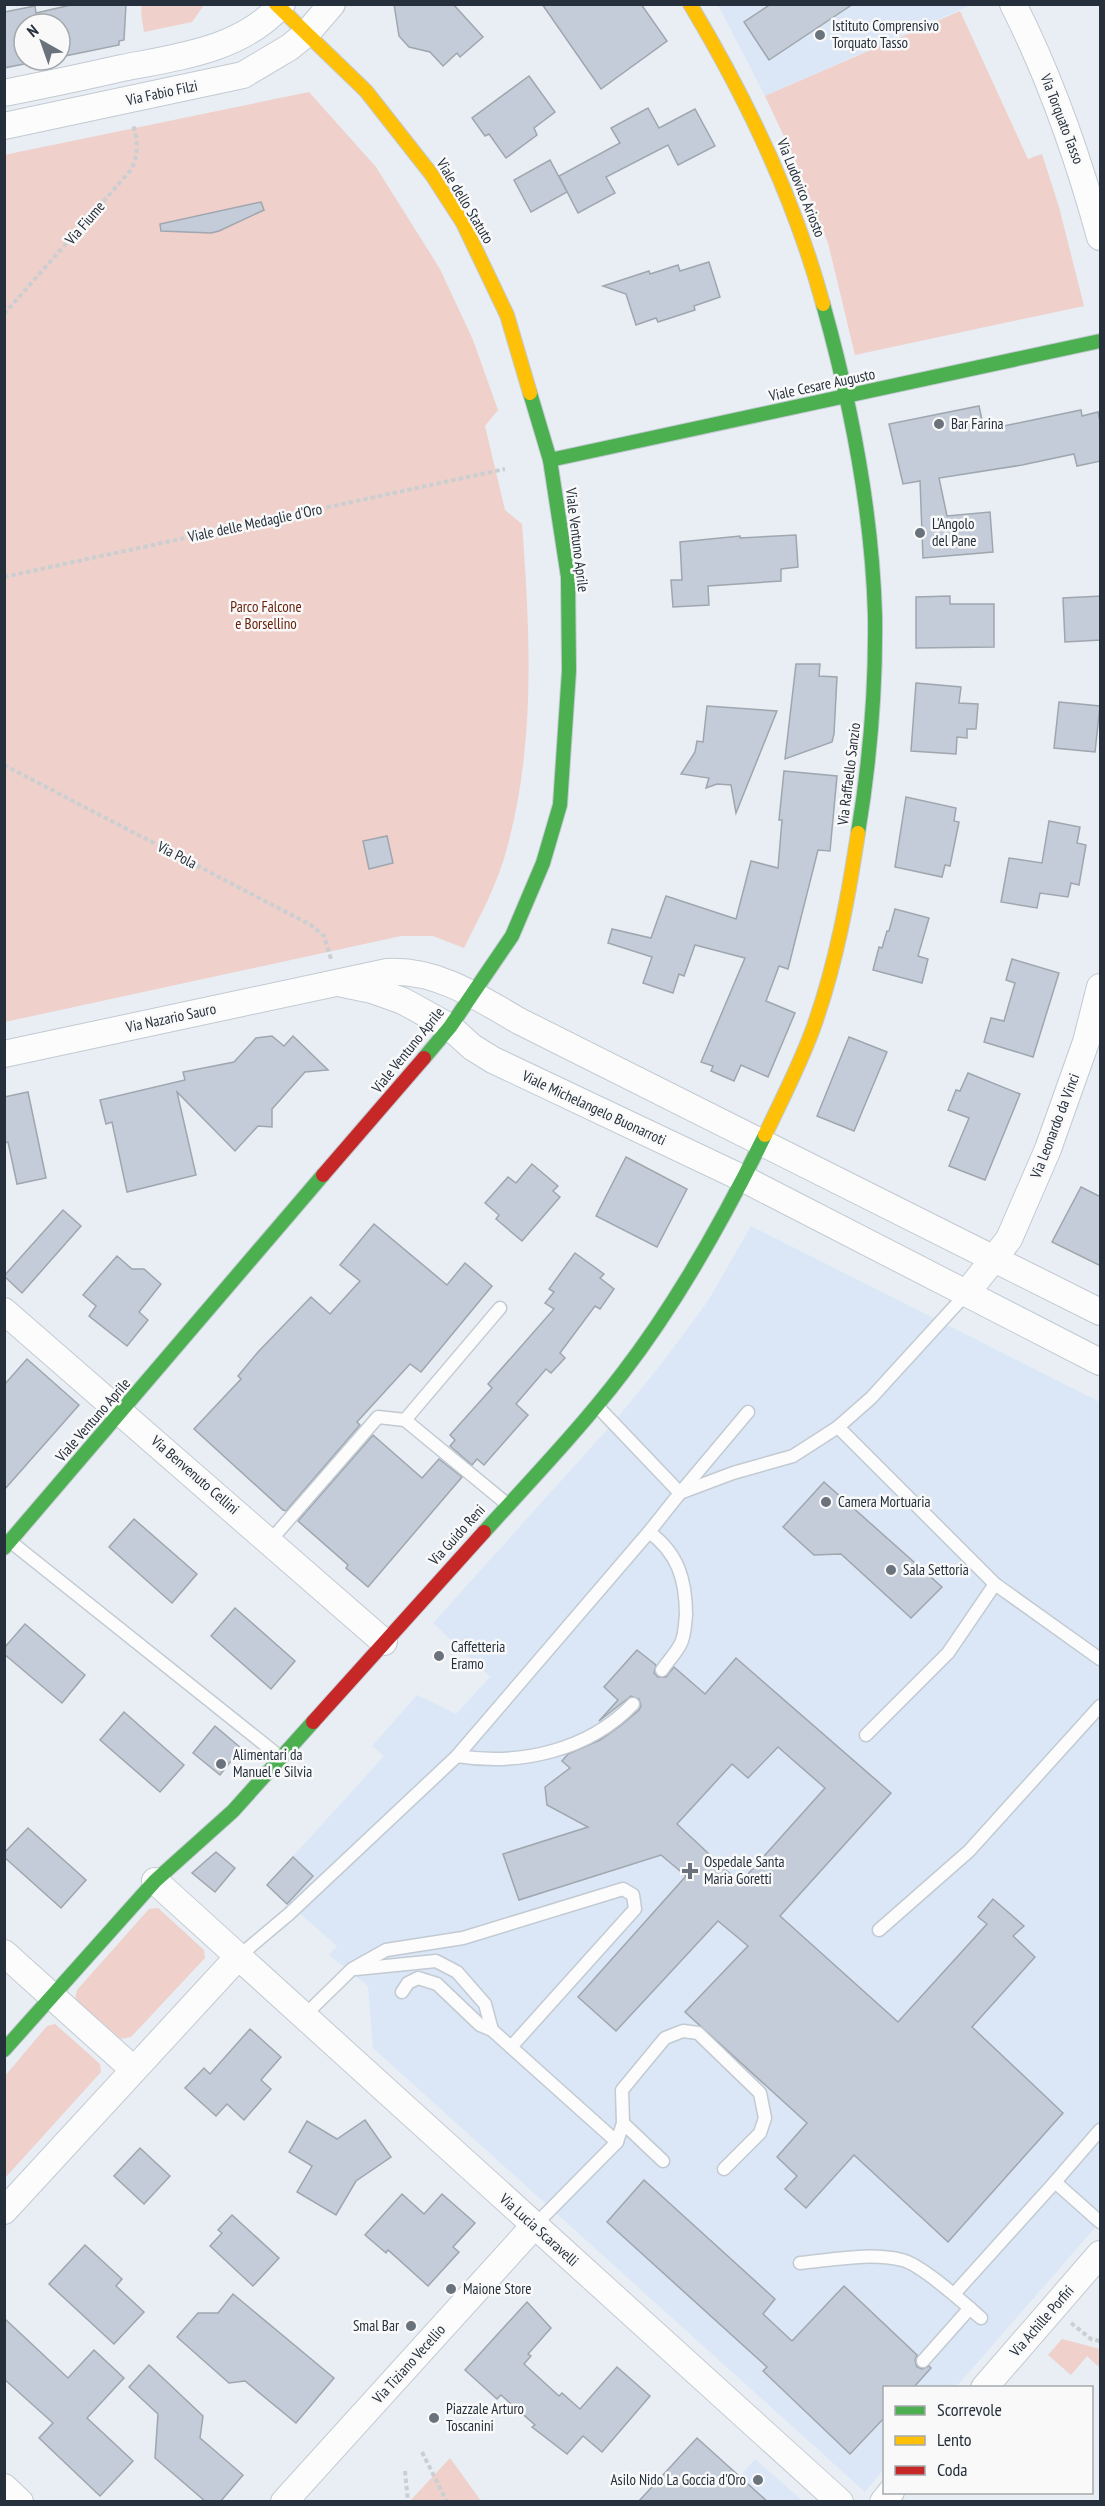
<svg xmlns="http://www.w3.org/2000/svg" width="1105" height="2506" font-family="'PT Sans Narrow',sans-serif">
<rect width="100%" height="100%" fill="#e8eef4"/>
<!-- built -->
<g fill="#dbe7f6">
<path d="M718,5H971L765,96Z"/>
<path d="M751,1226L1100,1402V2222L956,2387L884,2388V2469L865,2492L373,2048L368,1986L329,1955L337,1946L267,1885L384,1756L372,1746L417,1695L456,1714L490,1677L433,1623L613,1423L659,1367L708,1301Z"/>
<path d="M755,2459L803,2501L718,2502Z"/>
</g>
<!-- green -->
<g fill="#efd0ca">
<path d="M142,5V4L204,5L192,22L144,32L141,13Z"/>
<path d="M960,11L1028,159L1042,154L1059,207L1084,306L855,355L828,243L796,162L765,96Z"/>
<path d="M309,92L376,167L440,269L473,340L498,410L485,426L505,510L522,524C530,632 536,742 507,848C498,883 480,916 464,948L433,936H401L5,1022L4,155Z"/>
<path d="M158,1908L204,1950L205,1958L131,2037L121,2039L75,1999L77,1990L149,1909Z"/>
<path d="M55,2024L100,2064L101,2072L5,2178V2076L47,2026Z"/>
<path d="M1062,2339L1100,2349V2368L1087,2356L1071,2375L1048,2355Z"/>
<path d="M450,2458L481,2501H410Z"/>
</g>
<!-- building -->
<g fill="#c3ccd8" stroke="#9fa6ae" stroke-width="1.5" fill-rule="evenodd">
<path d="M75,4H126L124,40L119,41V45L60,57V24H24V60H44L4,68V12L35,6L36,13Z"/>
<path d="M394,4H453L483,37L460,57L457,53L443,66L430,52L409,47L399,36Z"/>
<path d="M542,4H641L667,41L601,89Z"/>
<path d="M771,4H853L769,60L744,22Z"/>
<path d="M529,76L555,112L534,128L537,135L506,158L489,134L485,136L472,118Z"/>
<path d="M648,108L659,128L695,109L715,146L678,165L668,145L606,177L615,193L578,213L559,176L620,143L611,128Z"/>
<path d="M550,160L567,192L531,212L514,180Z"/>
<path d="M261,202L264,210L219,231L211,233L161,231L160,224Z"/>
<path d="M709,262L720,297L694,306L695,310L658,322L656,318L636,325L626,294L603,286L649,271L650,274L678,265L680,271Z"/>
<path d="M979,406L984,430L1081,410L1082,416L1098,412L1101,426V461L1077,466L1074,454L1022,465L939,478L947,516L990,512L993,552L923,558L920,481L903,484L889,424Z"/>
<path d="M796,535L798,567L781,569V581L708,586L709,605L673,607L671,580H682L680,542L740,536V538Z"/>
<path d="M950,596V604H994V647L916,648V597Z"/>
<path d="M1101,596V640L1065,642L1063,598Z"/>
<path d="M796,664H820L819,676L837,677L834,734L832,742L785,759Z"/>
<path d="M916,683L961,687L959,703L978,704L976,729H967V738L957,737L956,754L911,751Z"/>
<path d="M1059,702L1100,706L1095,752L1054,748Z"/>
<path d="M707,706L777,711L736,813L731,785L717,784L706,788L709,778L681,774L695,752L697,741L703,742Z"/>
<path d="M784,771L837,776L830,851L818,850L788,969L779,966L766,1001L795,1013L768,1077L741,1065L734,1081L711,1071L713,1066L701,1062L745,958L695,945L684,976L679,974L673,993L643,983L652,957L608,943L612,929L651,938L666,896L736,919L751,861L778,868L782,820H779Z"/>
<path d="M906,797L956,808L954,821L959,822L950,866L945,865L942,877L895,867Z"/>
<path d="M1049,821L1080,827L1077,843L1086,845L1079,885L1071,883L1068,897L1040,893L1037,908L1001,902L1009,858L1042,863Z"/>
<path d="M387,836L393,863L369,869L363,841Z"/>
<path d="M895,909L929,918L918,956L928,959L922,983L873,970L879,947L882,948L887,931H889Z"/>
<path d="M1012,959L1059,973L1033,1057L984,1042L991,1018L1004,1021L1015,983L1006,980Z"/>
<path d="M272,1036L284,1046L293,1036L328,1070L305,1072L272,1109V1127L258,1126L235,1151L177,1092L196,1175L127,1192L112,1122L106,1124L100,1100L185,1080L183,1072L234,1062L256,1038Z"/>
<path d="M849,1037L887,1052L854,1131L817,1116Z"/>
<path d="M968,1073L1020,1094L985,1180L949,1166L969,1118L948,1110L956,1090L960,1091Z"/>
<path d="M28,1092L46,1178L17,1184L8,1142L4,1143V1097Z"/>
<path d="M626,1157L687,1189L657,1247L596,1216Z"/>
<path d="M532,1164L558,1186L553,1191L560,1197L522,1241L496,1219L499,1215L485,1203L508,1177L516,1183Z"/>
<path d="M1081,1187L1101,1197V1266L1052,1242Z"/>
<path d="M63,1210L81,1226L22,1293L4,1276Z"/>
<path d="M374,1224L447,1285L465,1263L492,1286L421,1372L410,1364L357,1422L360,1425L286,1511L283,1510L194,1429L241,1379L238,1376L258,1352L311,1297L330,1314L360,1281L340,1265Z"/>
<path d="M575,1253L604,1274L600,1278L614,1289L600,1309L595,1306L560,1353L565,1358L551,1373L546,1369L516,1404L528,1415L484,1465L477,1459L472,1465L450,1446L455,1440L450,1435L492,1388L488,1384L554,1309L545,1303L554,1292L549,1289Z"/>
<path d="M117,1256L132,1269H144L161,1284L139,1312L148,1320L127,1346L89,1316L96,1306L83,1295Z"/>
<path d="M27,1359L79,1405L4,1490V1385Z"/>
<path d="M373,1435L422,1478L439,1459L462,1477L368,1587L346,1568L348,1565L298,1521Z"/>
<path d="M824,1482L942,1587L911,1618L841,1554L814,1555L783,1527Z"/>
<path d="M134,1519L197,1574L172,1603L109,1547Z"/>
<path d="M235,1608L295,1661L271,1689L211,1636Z"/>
<path d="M25,1624L85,1675L62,1703L4,1654V1648Z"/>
<path d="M637,1650L656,1665L654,1673L658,1677H666L674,1667L705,1694L736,1658L891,1793L780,1916L898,2022L987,1924L978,1917L993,1899L1024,1926L1013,1936L1035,1957L972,2027L1063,2113L948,2242L854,2155L806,2208L785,2189L797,2176L777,2157L807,2123L685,2012L748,1946L718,1921L616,2031L578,1997L686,1876L661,1855L519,1900L503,1854L588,1827L547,1805L545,1787L570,1768L562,1761L568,1754L600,1740L620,1726L639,1710L641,1706L639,1699L631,1696L599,1721L618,1700L604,1687ZM778,1747L825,1788L740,1883L677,1824L732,1764L748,1778Z"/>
<path d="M124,1712L184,1765L160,1792L100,1740Z"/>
<path d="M215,1726L241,1748L220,1775L193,1753Z"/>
<path d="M28,1828L86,1880L61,1908L4,1857V1853Z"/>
<path d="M216,1852L235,1868L215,1892L192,1873Z"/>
<path d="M293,1857L313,1876L287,1904L267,1885Z"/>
<path d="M250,2029L281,2057L261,2080L271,2089L244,2120L227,2104L216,2116L185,2088L204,2068L210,2074Z"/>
<path d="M365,2120L391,2157L356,2181L336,2215L297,2192L312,2166L289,2152L307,2121L337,2139Z"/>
<path d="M140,2148L170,2176L144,2204L114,2176Z"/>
<path d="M644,2180L775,2299L763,2314L792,2341L844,2286L917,2355L915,2360L917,2367L922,2369L929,2366L931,2368L913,2388H885V2417L850,2454L763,2371L767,2367L607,2222Z"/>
<path d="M402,2194L424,2214L442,2194L475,2223L453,2247L459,2252L428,2286L388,2250L386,2253L365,2235Z"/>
<path d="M232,2215L279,2258L253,2286L210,2246L222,2233L218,2230Z"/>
<path d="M85,2245L122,2279L116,2286L144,2312L114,2344L49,2284Z"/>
<path d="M233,2294L334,2378L296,2423L245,2381L229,2383L177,2337L198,2313H218Z"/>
<path d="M527,2302L551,2328L528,2354L531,2356L524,2364L559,2396L562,2393L580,2409L617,2367L650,2396L602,2452L583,2436L567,2454L532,2427L535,2425L501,2395L497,2399L465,2370Z"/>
<path d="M4,2318L68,2378L94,2350L124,2378L87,2418L133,2461L100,2496L39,2438L53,2423L4,2379Z"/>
<path d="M149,2365L203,2416L200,2438L243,2475L220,2502H206L155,2458L158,2414L129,2387Z"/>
<path d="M697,2438L768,2502H638Z"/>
</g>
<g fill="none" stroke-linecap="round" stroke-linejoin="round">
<defs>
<g id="lane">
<path d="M598,1407L680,1493L748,1412"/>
<path d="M405,1420L507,1504"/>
<path d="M838,1427L995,1584L1100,1659"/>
<path d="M649,1532C678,1553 686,1580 686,1615C685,1623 685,1635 681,1643C677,1652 668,1661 662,1670"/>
<path d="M270,1541L378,1417L405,1420L500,1308"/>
<path d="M11,1542L279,1756"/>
<path d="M866,1735L948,1653L995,1584"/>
<path d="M457,1756C519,1766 588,1751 633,1704"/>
<path d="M879,1930L969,1851L1100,1706"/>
<path d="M238,1957L289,1914L457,1756L649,1532L680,1493L733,1473L793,1456L838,1427L871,1398L966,1294"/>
<path d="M356,1969L436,1961L457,1972L485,2004L492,2030L617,2142L534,2226"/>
<path d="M402,1992L408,1983L418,1978L437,1984L480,2025L492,2030"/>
<path d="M305,2015L352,1969L386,1950L463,1938L623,1889L633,1895L635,1909L511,2047"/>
<path d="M623,2123L663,2161"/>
<path d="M1100,2130L1055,2182L1100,2222"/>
<path d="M617,2142L623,2123L622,2090L665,2038L683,2031L698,2033L760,2093L765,2118L760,2133L724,2169"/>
<path d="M800,2263C833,2260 869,2252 902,2260C921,2264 965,2304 981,2318"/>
<path d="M954,2294L1055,2182"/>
<path d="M923,2361L970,2308"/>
</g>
<g id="street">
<path d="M1013,4C1051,79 1078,157 1100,237"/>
<path d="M4,93C44,85 83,77 122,68C178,57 242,50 282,4"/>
<path d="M4,126L243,75L290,47L307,33L332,4"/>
<path d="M343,984L372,990L403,1001L450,1027L472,1047L493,1060L744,1179L1100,1362"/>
<path d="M4,1054L387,972C436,969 478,997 519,1021L1100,1312"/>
<path d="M966,1294L1009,1239L1048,1149L1086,1042L1100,987"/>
<path d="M4,1311L384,1642"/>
<path d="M155,1881L840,2502"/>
<path d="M4,1953L133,2069"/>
<path d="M4,2211L238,1957"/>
<path d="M984,2388L1100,2254"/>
<path d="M4,2487L20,2502"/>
<path d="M284,2502L534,2226"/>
<path d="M883,2502L891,2492"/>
</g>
<g id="fast">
<path d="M823,304C851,404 872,511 875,615C876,688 870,761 858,833"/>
<path d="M550,460L1100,341"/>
<path d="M424,1058L450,1027L512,936L543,863L560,805L569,671L568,577L550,460L530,393"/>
<path d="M484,1532C531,1480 580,1429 622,1374C679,1300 724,1219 765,1135"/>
<path d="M4,1548L323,1175"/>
<path d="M4,2050L155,1881L233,1811L313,1722"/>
</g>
<g id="slow">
<path d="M276,4L366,91L432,175L463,223L507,315L530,393"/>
<path d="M690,4C747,99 794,197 823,304"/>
<path d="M765,1135C782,1099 801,1063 814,1026C836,964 848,899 858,833"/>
</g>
<g id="jam">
<path d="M323,1175L424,1058"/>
<path d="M313,1722L484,1532"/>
</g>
</defs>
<!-- lane casing -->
<use href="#lane" stroke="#c2cad2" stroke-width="15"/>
<!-- street casing -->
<use href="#street" stroke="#c2cad2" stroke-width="28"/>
<!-- fast casing -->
<use href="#fast" stroke="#c2cad2" stroke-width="16"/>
<!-- slow casing -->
<use href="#slow" stroke="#c2cad2" stroke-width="16"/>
<!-- jam casing -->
<use href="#jam" stroke="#c2cad2" stroke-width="16"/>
<!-- path -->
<g stroke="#cbcfd2" stroke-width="4" stroke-dasharray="4.5 3" stroke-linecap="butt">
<path d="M4,314L131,170C139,155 138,141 133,125"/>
<path d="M4,577L505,469"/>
<path d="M4,765L311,925L324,936L331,959"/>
<path d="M1071,2323L1091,2339L1100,2341"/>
<path d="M422,2452L447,2502"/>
<path d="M405,2471L408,2502"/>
</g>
<!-- lane -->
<use href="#lane" stroke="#fcfcfd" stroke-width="12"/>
<!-- street -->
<use href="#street" stroke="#fcfcfd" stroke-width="26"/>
<!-- fast -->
<use href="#fast" stroke="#4caf50" stroke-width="14"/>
<!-- slow -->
<use href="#slow" stroke="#ffc107" stroke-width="14"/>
<!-- jam -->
<use href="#jam" stroke="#c62828" stroke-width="14"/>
</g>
<!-- markers -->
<g fill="#6a727c" stroke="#f9f9f9" stroke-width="2">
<circle cx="820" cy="35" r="6"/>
<circle cx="939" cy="424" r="6"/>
<circle cx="920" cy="533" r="6"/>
<circle cx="826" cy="1502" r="6"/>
<circle cx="891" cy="1570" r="6"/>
<circle cx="439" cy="1656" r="6"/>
<circle cx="221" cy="1764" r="6"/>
<path d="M687 1862h6v6h6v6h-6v6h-6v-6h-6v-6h6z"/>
<circle cx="451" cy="2289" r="6"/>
<circle cx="411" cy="2326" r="6"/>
<circle cx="434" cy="2418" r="6"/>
<circle cx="758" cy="2480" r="6"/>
</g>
<g text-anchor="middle" stroke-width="5" stroke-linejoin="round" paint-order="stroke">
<!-- poi labels -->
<g font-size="15" fill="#26303c" stroke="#f9f9f9" text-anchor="start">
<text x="832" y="31">Istituto Comprensivo<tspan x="832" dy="17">Torquato Tasso</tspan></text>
<text x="951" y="429">Bar Farina</text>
<text x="932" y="529">L'Angolo<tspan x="932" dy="17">del Pane</tspan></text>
<text x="838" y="1507">Camera Mortuaria</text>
<text x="903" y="1575">Sala Settoria</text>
<text x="451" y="1652">Caffetteria<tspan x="451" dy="17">Eramo</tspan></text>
<text x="233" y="1760">Alimentari da<tspan x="233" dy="17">Manuel e Silvia</tspan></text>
<text x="704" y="1867">Ospedale Santa<tspan x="704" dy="17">Maria Goretti</tspan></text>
<text x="463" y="2294">Maione Store</text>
<text x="399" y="2331" text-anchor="end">Smal Bar</text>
<text x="446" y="2414">Piazzale Arturo<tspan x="446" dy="17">Toscanini</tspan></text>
<text x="746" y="2485" text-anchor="end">Asilo Nido La Goccia d'Oro</text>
</g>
<!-- street labels -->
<g font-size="15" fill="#26303c" stroke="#f9f9f9">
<text transform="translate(162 93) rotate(-12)" y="5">Via Fabio Filzi</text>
<text transform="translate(1062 119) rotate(69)" y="5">Via Torquato Tasso</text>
<text transform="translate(801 188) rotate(68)" y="5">Via Ludovico Ariosto</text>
<text transform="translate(465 201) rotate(59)" y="5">Viale dello Statuto</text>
<text transform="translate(85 223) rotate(-49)" y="5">Via Fiume</text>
<text transform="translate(822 385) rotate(-12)" y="5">Viale Cesare Augusto</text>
<text transform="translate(255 523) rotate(-12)" y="5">Viale delle Medaglie d'Oro</text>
<text transform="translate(577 540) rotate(83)" y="5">Viale Ventuno Aprile</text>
<text transform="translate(849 774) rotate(-83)" y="5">Via Raffaello Sanzio</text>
<text transform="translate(177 855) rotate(27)" y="5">Via Pola</text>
<text transform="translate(171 1018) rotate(-12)" y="5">Via Nazario Sauro</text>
<text transform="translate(408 1050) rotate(-51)" y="5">Viale Ventuno Aprile</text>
<text transform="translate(594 1108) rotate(25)" y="5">Viale Michelangelo Buonarroti</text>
<text transform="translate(1055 1126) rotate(-69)" y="5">Via Leonardo da Vinci</text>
<text transform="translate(93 1420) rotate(-49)" y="5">Viale Ventuno Aprile</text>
<text transform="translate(195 1475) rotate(41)" y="5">Via Benvenuto Cellini</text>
<text transform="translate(457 1535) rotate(-48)" y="5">Via Guido Reni</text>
<text transform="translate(539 2230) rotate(42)" y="5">Via Lucia Scaravelli</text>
<text transform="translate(1042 2321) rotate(-49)" y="5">Via Achille Porfiri</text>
<text transform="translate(409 2364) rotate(-48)" y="5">Via Tiziano Vecellio</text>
</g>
<!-- park labels -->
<g font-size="15" fill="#69230c" stroke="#f9f9f9">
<text x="266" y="612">Parco Falcone<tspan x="266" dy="17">e Borsellino</tspan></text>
</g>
</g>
<!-- border -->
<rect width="1105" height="2506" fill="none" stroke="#26303c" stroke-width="12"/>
<!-- legend -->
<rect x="883" y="2386" width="210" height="108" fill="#f9f9f9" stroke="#a5a9ad" stroke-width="1.5"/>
<rect x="895" y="2406" width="30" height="9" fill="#4caf50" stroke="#a5a9ad" stroke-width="1.5"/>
<text x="937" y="2416" font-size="18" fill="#26303c">Scorrevole</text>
<rect x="895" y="2436" width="30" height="9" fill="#ffc107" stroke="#a5a9ad" stroke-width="1.5"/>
<text x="937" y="2446" font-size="18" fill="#26303c">Lento</text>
<rect x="895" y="2466" width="30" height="9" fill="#c62828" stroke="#a5a9ad" stroke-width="1.5"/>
<text x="937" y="2476" font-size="18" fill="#26303c">Coda</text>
<!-- north arrow -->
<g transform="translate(42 42) rotate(320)"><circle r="28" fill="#f9f9f9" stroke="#a5a9ad" stroke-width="1.5"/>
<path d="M0-4.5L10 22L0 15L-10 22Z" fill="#6a727c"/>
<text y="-9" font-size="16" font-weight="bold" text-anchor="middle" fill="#26303c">N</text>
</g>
</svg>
